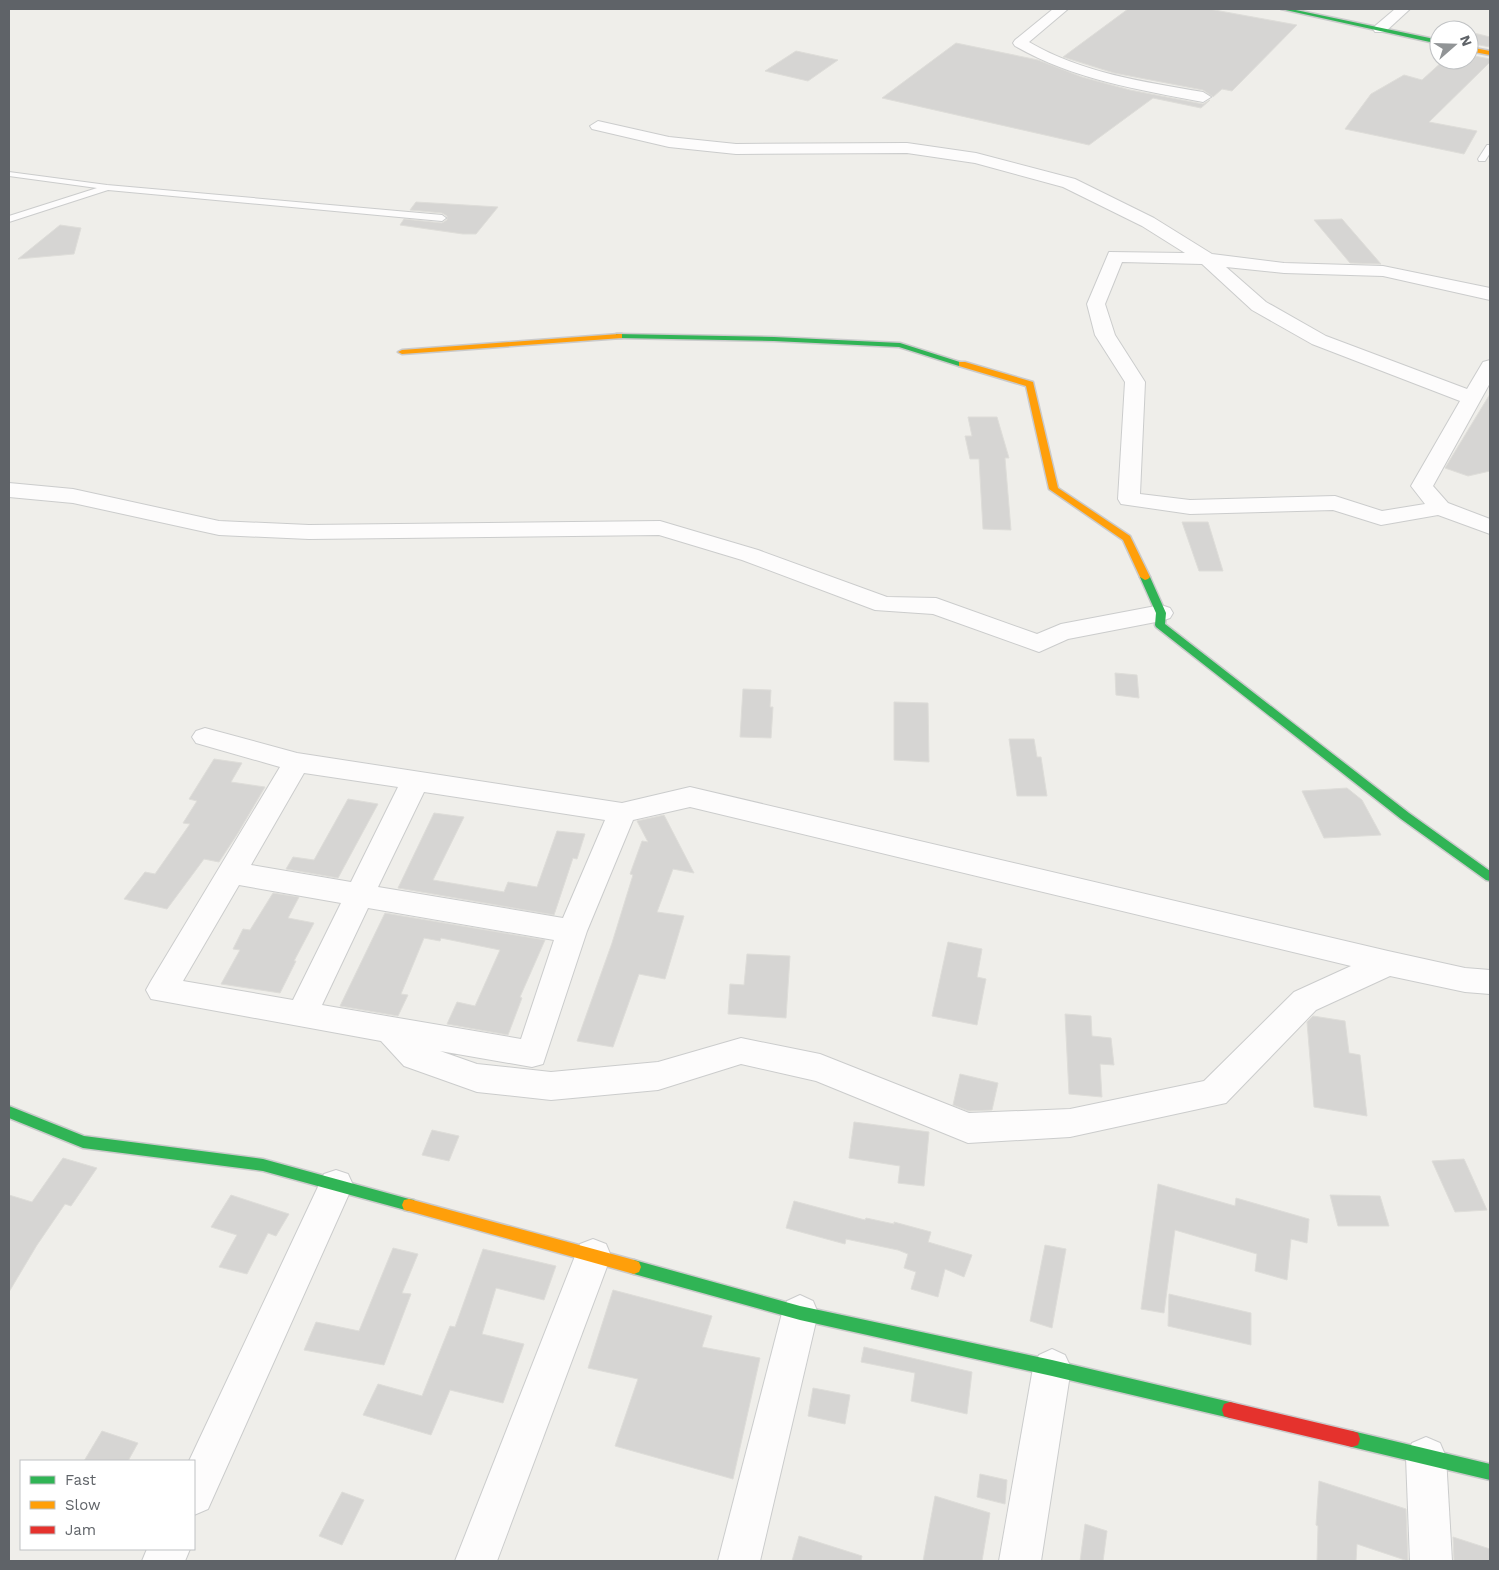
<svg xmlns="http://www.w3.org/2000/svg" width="1499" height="1570" font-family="'Work Sans',sans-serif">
<rect width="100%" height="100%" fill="#efeeea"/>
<!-- building -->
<g fill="#d6d5d3" stroke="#deddd9">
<path d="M1128,9H1209L1297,25L1232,91L1222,89L1213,97L1203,90L1114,73L1063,57Z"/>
<path d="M1474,33L1490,37V47L1469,43V37Z"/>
<path d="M956,43L1038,60L1082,77L1130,90L1203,104L1210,100L1201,108L1153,98L1089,145L882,98Z"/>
<path d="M796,51L838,60L808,81L765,71Z"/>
<path d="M1469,55L1490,59V62L1429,122L1477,131L1464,154L1345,129L1371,94L1404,75L1422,80L1444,60H1469Z"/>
<path d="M416,202L498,207L476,234H463L400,225L404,219L442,223L447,220V216L442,213L410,210Z"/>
<path d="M1342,219L1381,264L1350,263L1314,220Z"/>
<path d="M60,225L81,228L74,254L18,259Z"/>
<path d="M1490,394V471L1468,476L1445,468Z"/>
<path d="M968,417H997L1009,458H1005L1011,530L983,529L979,459H970L965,436H972Z"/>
<path d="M1182,522H1208L1223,571H1199Z"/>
<path d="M1115,673L1137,675L1139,698L1116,695Z"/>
<path d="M743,689L771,690L770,707H773L771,738L740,737Z"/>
<path d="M894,702L928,703L929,762L894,760Z"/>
<path d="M1009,739H1034L1037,757H1041L1047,796H1017Z"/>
<path d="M214,759L242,763L231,782L265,787L238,833L219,862L204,859L167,909L124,899L145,872L155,874L190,824L183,823L197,801L189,799Z"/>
<path d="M1347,788L1362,800L1381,835L1324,838L1302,791Z"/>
<path d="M348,799L378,804L338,878L286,869L293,857L314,860Z"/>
<path d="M434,813L464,817L433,880L504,892L508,882L537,887L557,831L585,834L577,859L573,858L554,915L398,888Z"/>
<path d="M664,815L694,873L673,869L657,912L684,916L665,979L639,974L613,1047L577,1041L612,943L633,875L630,874L642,841L648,842L637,821Z"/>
<path d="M273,893L299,897L288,918L314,923L294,961H296L280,993L221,984L240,950L233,949L243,929L250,930Z"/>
<path d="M385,913L545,940L520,997L522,998L508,1035L447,1024L457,1002L475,1006L500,950L441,938L440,941L424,938L401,994L408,995L398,1016L340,1006Z"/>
<path d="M948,942L982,949L977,977L986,979L977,1025L932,1016Z"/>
<path d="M747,954L790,956L786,1018L728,1014L730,984L744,985Z"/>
<path d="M1065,1014L1091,1016L1092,1036L1111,1038L1114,1065L1100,1064L1102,1097L1069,1094Z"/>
<path d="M1313,1016L1345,1021L1349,1053L1360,1055L1367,1116L1314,1107L1307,1022Z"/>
<path d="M960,1074L998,1083L992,1110L969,1111L953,1105Z"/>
<path d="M854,1122L929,1132L924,1186L898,1183L900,1166L849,1158Z"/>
<path d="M432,1130L459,1136L449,1161L422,1155Z"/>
<path d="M63,1158L97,1168L71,1206L65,1204L37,1245L9,1292V1195L32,1202Z"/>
<path d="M1464,1159L1487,1210L1455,1212L1432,1161Z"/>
<path d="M1158,1184L1235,1206L1236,1198L1309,1219L1307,1243L1291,1239L1287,1280L1255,1271L1257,1254L1175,1230L1164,1313L1141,1309Z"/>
<path d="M231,1195L289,1214L276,1236L268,1233L247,1274L219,1267L237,1235L211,1227Z"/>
<path d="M1330,1195L1380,1196L1389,1226H1338Z"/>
<path d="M794,1201L865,1220L866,1218L894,1224V1222L931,1232L928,1242L972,1255L964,1277L945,1269L938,1297L911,1289L916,1272L904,1268L908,1254L898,1250L846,1239L845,1244L786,1228Z"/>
<path d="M1045,1245L1066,1249L1052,1328L1030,1321Z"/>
<path d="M393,1248L418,1254L402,1293L411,1294L384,1365L304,1350L316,1322L359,1331Z"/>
<path d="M483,1249L556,1266L544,1300L496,1288L482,1334L524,1344L503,1403L450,1390L431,1435L363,1415L378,1384L422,1396L450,1326L455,1327Z"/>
<path d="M613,1290L712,1316L702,1347L760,1358L733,1479L615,1446L638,1379L588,1368Z"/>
<path d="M1169,1294L1251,1313V1345L1168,1326Z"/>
<path d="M864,1347L972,1372L967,1414L911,1401L915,1373L861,1362Z"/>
<path d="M813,1388L850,1395L845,1424L808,1416Z"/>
<path d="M102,1431L138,1443L128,1461H84Z"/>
<path d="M980,1474L1007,1480L1005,1504L977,1497Z"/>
<path d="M1319,1481L1406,1509L1408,1561L1357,1544L1356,1561H1317L1318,1526L1316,1525Z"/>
<path d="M342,1492L364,1500L342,1545L319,1536Z"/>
<path d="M935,1496L990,1513L982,1561H923Z"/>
<path d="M1085,1524L1107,1531L1103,1561H1080Z"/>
<path d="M799,1536L862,1556L861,1561H792Z"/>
<path d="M1453,1537L1490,1549V1561H1454Z"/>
</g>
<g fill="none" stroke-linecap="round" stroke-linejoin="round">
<defs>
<g id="lane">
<path d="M1487,145H1490V153L1485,161H1479L1478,159Z"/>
<path d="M9,172L107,185L442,215L446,218L442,221L108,190L9,222V216L97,188L9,176Z"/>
</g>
<g id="street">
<path d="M1053,9H1068L1029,42C1082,73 1144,82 1203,92L1211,97L1203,102C1139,90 1072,79 1015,46L1013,43L1015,40Z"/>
<path d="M1395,9H1410L1385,32H1375L1373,29L1375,26Z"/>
<path d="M598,121L669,137L736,144L907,143L976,153L1075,179L1154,218L1212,254L1284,263L1383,266L1490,288V300L1383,276L1284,273L1226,267L1266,302L1326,336L1467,389L1483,362L1490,360V383L1433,486L1448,503L1490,519V534L1438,515L1381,525L1333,510L1190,514L1121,504L1118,499L1125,382L1095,335L1087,304L1109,252L1185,253L1142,226L1063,187L975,163L907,153L736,154L669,147L592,129L590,126ZM1122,262L1202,264L1252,310L1312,344L1460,401L1411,486L1425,504L1382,511L1335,496L1190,500L1140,494L1145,382L1115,335L1105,304Z"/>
<path d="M9,483L73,489L219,521L309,525L660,521L758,550L887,597L936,598L1037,634L1061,624L1161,605L1170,608L1173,613L1170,618L1161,621L1068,639L1039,652L933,614L875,610L742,560L659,535L309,539L219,535L73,503L9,497Z"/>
<path d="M205,728L297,753L622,803L690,787L1388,951L1465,968L1490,970V994L1465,992L1390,976L1316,1010L1226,1103L1070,1137L968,1143L816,1081L741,1064L658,1090L551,1100L477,1092L404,1066L381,1041L151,999L146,990L151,981L280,767L196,743L192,737L196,731ZM304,773L398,787L351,882L251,865ZM424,792L605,820L563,918L378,887ZM690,807L1351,966L1294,992L1204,1081L1070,1109L969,1113L820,1054L741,1038L658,1062L551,1072L477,1064L440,1051L532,1067L543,1064L587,931L633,820ZM239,885L341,903L293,1000L183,981ZM368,908L554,940L521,1039L322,1005Z"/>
<path d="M336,1170L348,1174L353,1185L208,1509L194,1515V1461H189L324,1174Z"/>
<path d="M593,1239L606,1244L611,1256L497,1561H455L575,1256L580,1244Z"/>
<path d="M800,1295L813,1301L818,1313L760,1561H718L782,1313L787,1301Z"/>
<path d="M1052,1349L1065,1355L1071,1368L1041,1561H999L1033,1368L1039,1355Z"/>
<path d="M1426,1437L1440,1443L1446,1457L1452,1561H1410L1406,1457L1412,1443Z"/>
<path d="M147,1549H190L185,1561H142Z"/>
</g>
<g id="fast">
<path d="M1281,9H1291L1439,40V44Z"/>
<path d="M616,334L774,337L900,343L966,364L959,366L899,347L774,341L619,338H616Z"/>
<path d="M1145,574L1150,577L1166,613L1165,624L1409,813L1490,871V881L1486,880L1401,819L1156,627L1155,625L1156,613L1140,577Z"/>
<path d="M9,1106L84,1136L263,1159L409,1199L414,1200L416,1205L414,1210L409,1211L263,1171L83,1148L9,1118Z"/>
<path d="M634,1260L800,1306L1052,1360L1230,1402L1236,1404L1238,1410L1236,1416L1230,1418L1052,1376L800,1320L634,1274L629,1272L627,1267L629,1262Z"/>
<path d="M1352,1431L1490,1464V1480L1352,1447L1346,1445L1344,1439L1346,1433Z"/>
</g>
<g id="slow">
<path d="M1469,47L1490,51V55L1469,51Z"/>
<path d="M619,334H622V338L402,354L398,352L402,350Z"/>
<path d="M959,362H965L1033,382L1058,488L1130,536L1150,577L1148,579L1145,580L1140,577L1123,540L1049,489L1026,386L959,366Z"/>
<path d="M409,1199L634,1260L639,1262L641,1267L639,1272L634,1274L409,1211L404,1210L402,1205L404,1200Z"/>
</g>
<path id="jam" d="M1230,1402L1352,1431L1358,1433L1360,1439L1358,1445L1352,1447L1230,1418L1224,1416L1222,1410L1224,1404Z"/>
</defs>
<!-- lane casing -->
<use href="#lane" stroke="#cbcccc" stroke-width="2"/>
<!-- street casing -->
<use href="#street" stroke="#cbcccc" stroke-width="2"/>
<!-- fast casing -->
<use href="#fast" stroke="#cacacb" stroke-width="3"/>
<!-- slow casing -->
<use href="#slow" stroke="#cacacb" stroke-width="3"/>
<!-- jam casing -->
<use href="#jam" stroke="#cacacb" stroke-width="3"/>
<!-- lane -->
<use href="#lane" fill="#fdfcfc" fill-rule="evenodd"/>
<!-- street -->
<use href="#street" fill="#fdfcfc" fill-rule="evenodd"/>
<!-- fast -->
<use href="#fast" fill="#30b455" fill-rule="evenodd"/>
<!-- slow -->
<use href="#slow" fill="#ff9f0a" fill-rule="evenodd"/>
<!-- jam -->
<use href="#jam" fill="#e5322d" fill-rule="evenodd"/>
</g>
<!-- border -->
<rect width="1499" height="1570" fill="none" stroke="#5f6368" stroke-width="20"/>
<!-- legend -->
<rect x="20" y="1460" width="175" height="90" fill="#ffffff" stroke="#bfc1c3"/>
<rect x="30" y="1476" width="25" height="8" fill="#30b455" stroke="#bfc1c3"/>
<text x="65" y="1485" font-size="15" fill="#5f6368">Fast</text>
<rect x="30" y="1501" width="25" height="8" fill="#ff9f0a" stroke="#bfc1c3"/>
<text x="65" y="1510" font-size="15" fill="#5f6368">Slow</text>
<rect x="30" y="1526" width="25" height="8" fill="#e5322d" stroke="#bfc1c3"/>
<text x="65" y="1535" font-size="15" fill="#5f6368">Jam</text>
<!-- north arrow -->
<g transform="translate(1454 45) rotate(70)"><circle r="24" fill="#ffffff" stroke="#bfc1c3"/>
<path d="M0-4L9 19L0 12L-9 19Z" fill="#919496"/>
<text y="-8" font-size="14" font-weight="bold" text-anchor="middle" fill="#5f6368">N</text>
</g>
</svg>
